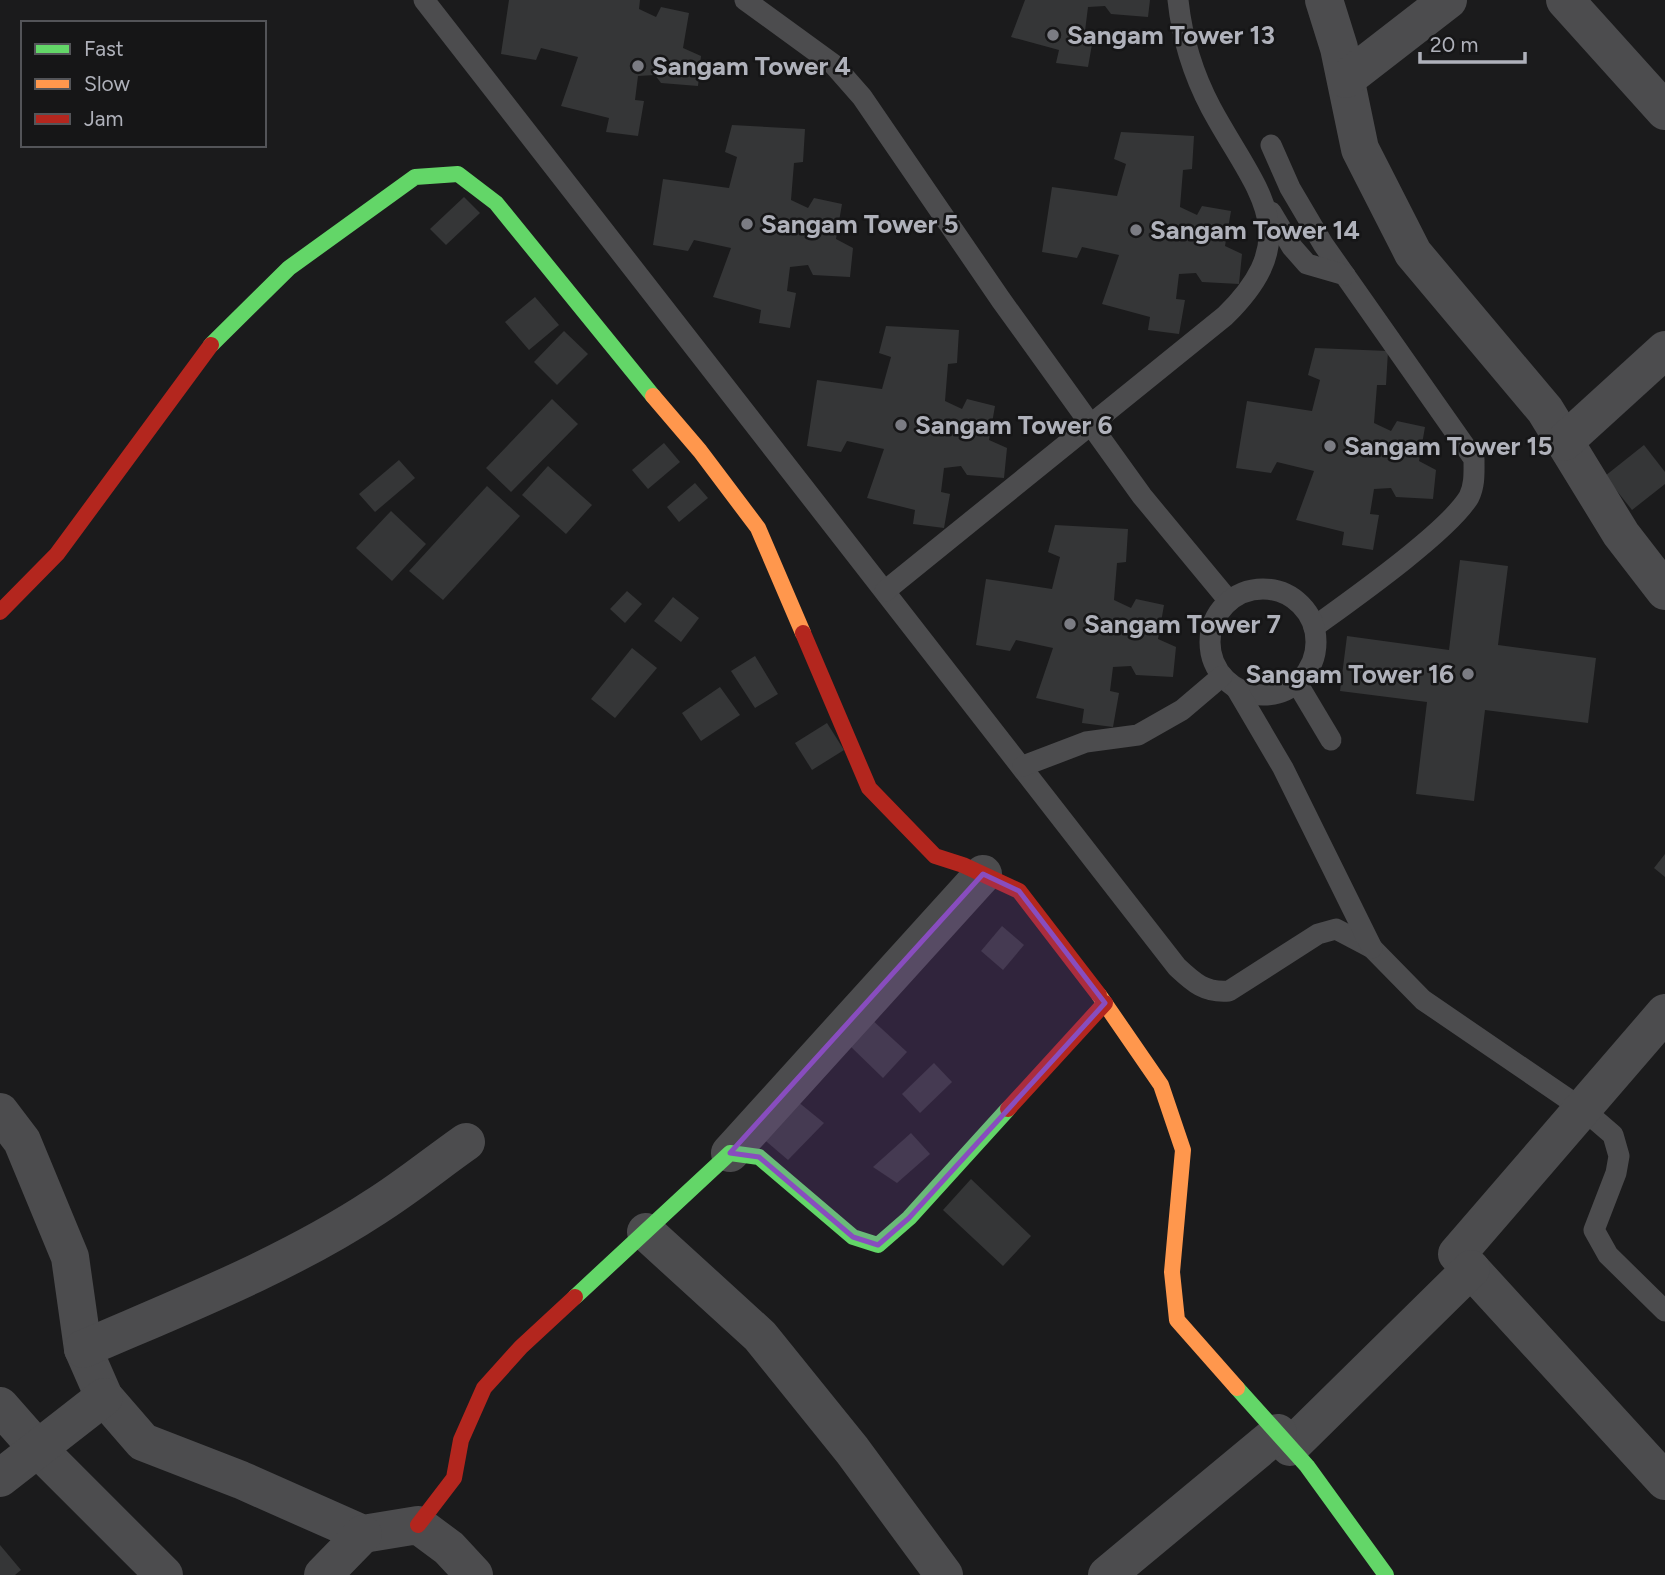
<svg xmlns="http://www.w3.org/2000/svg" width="1665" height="1575" font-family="Figtree,sans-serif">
<rect width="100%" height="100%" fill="#1b1b1c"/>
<!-- building -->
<g fill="#353637">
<path d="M509,0H640L639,9L656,17L661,7L689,13L683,48L701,56L698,86L661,83L655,75L638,76L635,100L644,101L638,136L606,132L609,118L561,106L578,57L541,48L536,60L501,54Z"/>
<path d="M1025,0H1150L1148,17L1111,14L1105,6L1088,7L1085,31L1094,33L1088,67L1056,63L1059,50L1011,37Z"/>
<path d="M732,125L805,129L803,162L794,163L791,200L808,208L814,198L842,204L836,239L853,248L850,277L813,275L808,265L790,267L787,291L796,293L790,328L759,323L761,310L713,297L731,248L694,240L688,251L653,245L663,179L729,188L737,157L725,152Z"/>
<path d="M1121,132L1194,136L1192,169L1183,170L1180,207L1197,215L1202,206L1231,211L1225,246L1242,254L1239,284L1202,282L1196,273L1179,274L1176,299L1185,300L1179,334L1148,330L1150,317L1102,304L1119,255L1082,247L1077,258L1042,252L1052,187L1117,196L1126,164L1114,159Z"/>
<path d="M464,197L480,213L446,245L430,229Z"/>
<path d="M535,297L559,325L529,350L505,322Z"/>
<path d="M886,326L959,330L957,363L948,364L945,401L962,409L967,399L995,406L989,440L1007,448L1004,478L967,475L961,466L944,468L941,492L950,494L944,528L913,524L915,510L867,498L884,449L847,441L841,452L807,446L817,380L882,389L891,357L879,353Z"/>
<path d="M564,331L588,354L557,385L534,362Z"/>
<path d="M1315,348L1388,351L1386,385H1377L1374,423L1391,431L1397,421L1425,427L1419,461L1436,470L1433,499L1396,497L1391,488L1374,489L1370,514L1379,515L1373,550L1342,545L1344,532L1296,520L1314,471L1277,462L1271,473L1236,468L1247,401L1312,411L1320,380L1308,375Z"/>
<path d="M552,399L578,424L511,492L486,468Z"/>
<path d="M664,443L680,462L648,489L632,470Z"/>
<path d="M1644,445L1665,472V484L1632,510L1605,476Z"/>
<path d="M399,460L415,478L375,512L359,494Z"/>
<path d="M548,466L592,505L566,534L522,495Z"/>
<path d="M695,483L708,498L679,522L667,507Z"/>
<path d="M487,486L520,516L443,600L409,571Z"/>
<path d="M391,511L426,544L392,581L356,548Z"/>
<path d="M1055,525L1128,529L1126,562L1117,563L1114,600L1131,608L1136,599L1164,605L1158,639L1176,647L1173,677L1136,675L1131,666L1113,667L1110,691L1119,693L1113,727L1082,723L1084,709L1036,698L1053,648L1016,640L1010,651L976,645L986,579L1052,589L1060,557L1048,552Z"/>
<path d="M1460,560L1508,566L1498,645L1596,658L1588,723L1485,710L1474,801L1416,794L1427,702L1340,691L1347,636L1449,650Z"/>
<path d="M627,591L642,604L625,623L610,609Z"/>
<path d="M673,597L699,618L681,642L654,621Z"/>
<path d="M632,648L657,668L615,718L591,699Z"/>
<path d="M755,656L778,694L755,708L731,671Z"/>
<path d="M720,687L740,715L701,741L682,713Z"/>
<path d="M827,723L844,750L812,770L795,743Z"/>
<path d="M1665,854V877L1654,868Z"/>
<path d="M1002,926L1024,945L1003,970L981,951Z"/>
<path d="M870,1018L907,1052L883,1078L847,1043Z"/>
<path d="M934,1063L952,1082L920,1113L902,1094Z"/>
<path d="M797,1101L824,1123L788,1160L761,1137Z"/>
<path d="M911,1133L930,1154L897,1183L873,1167Z"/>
<path d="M971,1179L1031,1236L1003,1266L943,1210Z"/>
<path d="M0,1545L21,1570L15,1575H0Z"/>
</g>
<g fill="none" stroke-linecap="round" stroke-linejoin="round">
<!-- lane -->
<g stroke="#4c4c4e" stroke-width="21">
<path d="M424,0L1177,967C1194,983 1205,993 1229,991L1318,934L1336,929L1372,948L1423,1000L1584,1110L1613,1135L1619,1156L1616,1173L1594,1230L1608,1255L1665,1311"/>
<path d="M745,0L833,64L862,97L1001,300L1142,496L1229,601"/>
<path d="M1271,145L1290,188L1323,244L1474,459C1474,472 1475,485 1469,497C1448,532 1350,601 1314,627"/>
<path d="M1271,212L1292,247L1307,264L1345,275"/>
<circle cx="1263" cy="642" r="53"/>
<path d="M885,591L1225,316C1309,234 1255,190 1211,108C1193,74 1182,38 1178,0"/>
<path d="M1297,683L1331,740"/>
<path d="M1236,688L1283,768L1372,948"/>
<path d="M1023,766L1086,742L1138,735L1182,710L1222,676"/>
</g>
<!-- street -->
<g stroke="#4c4c4e" stroke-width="38">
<path d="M1324,0L1339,48L1360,149L1413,253L1545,410L1621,534L1665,591"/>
<path d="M1565,0L1665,111"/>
<path d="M1346,79L1448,0"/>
<path d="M1564,442L1665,350"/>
<path d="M1665,1013L1457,1254L1665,1481"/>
<path d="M0,1112L22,1141L70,1257L83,1349L104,1397L143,1442L241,1480L363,1534L418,1525L449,1548L474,1575"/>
<path d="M730,1153L983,874"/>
<path d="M646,1232L760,1336L852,1450L944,1575"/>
<path d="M83,1349C182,1306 285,1266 375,1207C407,1187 436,1163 466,1142"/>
<path d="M0,1406L37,1448L164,1575"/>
<path d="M1290,1447L1471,1269"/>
<path d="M0,1478L104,1397"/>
<path d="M323,1575L363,1534"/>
<path d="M1107,1575L1278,1433"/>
</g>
<!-- fast -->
<g stroke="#63d668" stroke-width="16">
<path d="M211,345L289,268L415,177L458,174L496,203L653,396"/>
<path d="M575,1297L730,1153L759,1157L853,1237L878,1245L909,1218L1008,1109"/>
<path d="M1237,1388L1307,1466L1386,1575"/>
</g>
<!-- slow -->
<g stroke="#ff974d" stroke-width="16">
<path d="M653,396L700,451L758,528L803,633"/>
<path d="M1099,995L1161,1085L1183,1150L1172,1272L1177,1320L1237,1388"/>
</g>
<!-- jam -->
<g stroke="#b3261e" stroke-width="16">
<path d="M0,612L57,554L211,345"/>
<path d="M803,633L869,788L935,856L963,865L1019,891L1099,995"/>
<path d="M1008,1109L1105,1003"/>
<path d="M418,1525L454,1478L461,1440L484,1388L521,1347L575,1297"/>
</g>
</g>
<!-- marked area -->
<path fill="#884dbe" fill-opacity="0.2" stroke="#884dbe" stroke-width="5" stroke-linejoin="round" d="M983,874L1019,891L1105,1003L909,1218L878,1245L853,1237L759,1157L730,1153Z"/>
<!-- markers -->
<g fill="#7b7c83" stroke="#161617" stroke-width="2.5">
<circle cx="1053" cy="35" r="7"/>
<circle cx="638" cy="66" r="7"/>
<circle cx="747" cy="224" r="7"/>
<circle cx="1136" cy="230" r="7"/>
<circle cx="901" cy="425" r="7"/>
<circle cx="1330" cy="446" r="7"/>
<circle cx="1070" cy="624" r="7"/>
<circle cx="1468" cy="674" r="7"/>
</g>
<g text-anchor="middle" stroke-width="5" stroke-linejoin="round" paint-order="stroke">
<!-- poi labels -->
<g font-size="26" font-weight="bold" fill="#afb1ba" stroke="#161617" text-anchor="start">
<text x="1067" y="44">Sangam Tower 13</text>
<text x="652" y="75">Sangam Tower 4</text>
<text x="761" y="233">Sangam Tower 5</text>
<text x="1150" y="239">Sangam Tower 14</text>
<text x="915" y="434">Sangam Tower 6</text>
<text x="1344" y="455">Sangam Tower 15</text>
<text x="1084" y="633">Sangam Tower 7</text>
<text x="1454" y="683" text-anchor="end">Sangam Tower 16</text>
</g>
</g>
<!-- legend -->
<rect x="21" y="21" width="245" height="126" fill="#161617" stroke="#535458" stroke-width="2"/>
<rect x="35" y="44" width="35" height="10" fill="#63d668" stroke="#535458" stroke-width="2"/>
<text x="84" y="56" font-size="21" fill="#afb1ba">Fast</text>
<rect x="35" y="79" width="35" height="10" fill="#ff974d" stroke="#535458" stroke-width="2"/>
<text x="84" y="91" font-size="21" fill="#afb1ba">Slow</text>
<rect x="35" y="114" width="35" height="10" fill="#b3261e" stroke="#535458" stroke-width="2"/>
<text x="84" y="126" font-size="21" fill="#afb1ba">Jam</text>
<!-- scale -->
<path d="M1420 52v10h105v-10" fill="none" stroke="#afb1ba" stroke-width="3.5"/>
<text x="1430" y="52" font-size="21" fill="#afb1ba" stroke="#161617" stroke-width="5" paint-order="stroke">20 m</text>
</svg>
